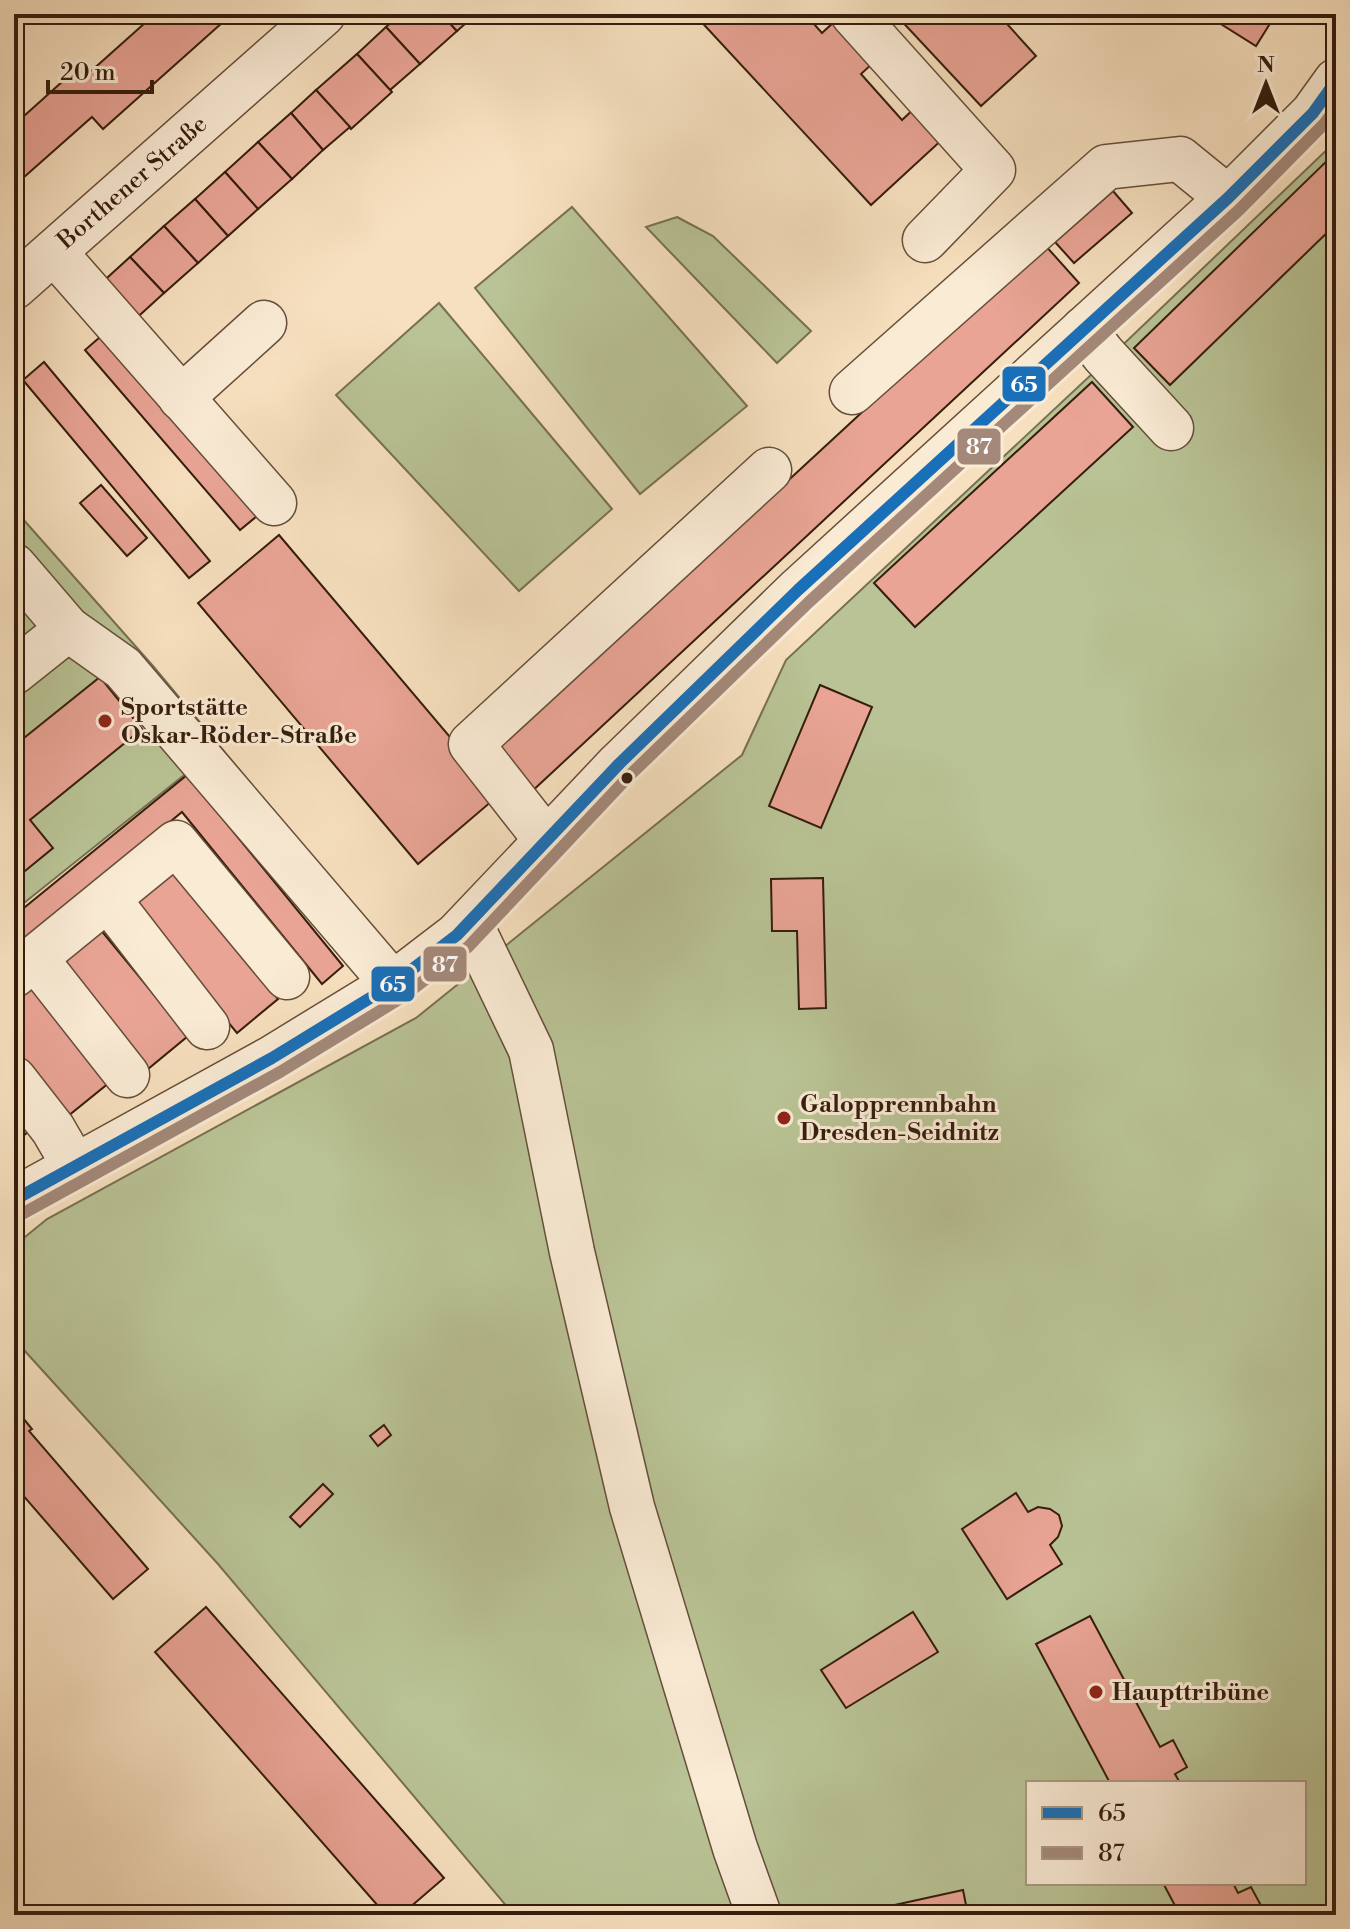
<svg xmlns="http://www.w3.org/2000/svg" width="1350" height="1929" font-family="'Libre Bodoni',serif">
<rect width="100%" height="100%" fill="#f7e0bf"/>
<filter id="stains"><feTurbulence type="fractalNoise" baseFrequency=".0025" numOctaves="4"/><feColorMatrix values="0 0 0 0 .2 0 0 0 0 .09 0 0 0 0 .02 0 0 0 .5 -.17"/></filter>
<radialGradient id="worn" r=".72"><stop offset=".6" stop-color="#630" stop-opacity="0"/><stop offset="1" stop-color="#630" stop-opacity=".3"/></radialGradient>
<!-- green -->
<g fill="#b9c395" stroke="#777051" stroke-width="2" fill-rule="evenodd">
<path d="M1336,141V1915H514L218,1564L14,1339V1246L47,1219L416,1018L742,755L786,660L1108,359ZM1028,1783H1304V1883H1028Z"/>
<path d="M572,207L747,406L640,494L475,288Z"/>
<path d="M677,217L713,236L811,331L777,363L646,227Z"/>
<path d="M439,303L612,509L519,591L336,395Z"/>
<path d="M14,509L153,666L382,941L193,768L14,911Z"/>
</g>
<!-- building -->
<g fill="#e9a495" stroke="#351d0d" stroke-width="2">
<path d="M155,14H232L103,129L92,117L14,186V125L82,64L90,72Z"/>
<path d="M401,14H441L457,31L420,64L386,27Z"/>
<path d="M441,14H476L457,31Z"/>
<path d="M694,14H805L822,33L835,21L874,62L861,74L902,120L918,105L946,136L871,205Z"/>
<path d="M895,14H998L1036,56L981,106Z"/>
<path d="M1205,14H1276L1256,46Z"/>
<path d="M386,27L420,64L390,90L357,54Z"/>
<path d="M357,54L392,92L351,129L316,90Z"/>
<path d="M316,90L350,127L323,150L291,113Z"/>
<path d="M291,113L323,150L292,179L258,142Z"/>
<path d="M258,142L292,179L258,209L225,172Z"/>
<path d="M1336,152V224L1170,385L1134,348Z"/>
<path d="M225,172L258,209L228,236L195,199Z"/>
<path d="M1113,191L1132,213L1074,263L1055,242Z"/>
<path d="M195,199L228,236L198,263L164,226Z"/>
<path d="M164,226L198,263L164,293L130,257Z"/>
<path d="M1044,244L1079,283L529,794L490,756Z"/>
<path d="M130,257L164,293L130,324L97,287Z"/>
<path d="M107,331L262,512L240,530L85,350Z"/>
<path d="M44,362L210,561L189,578L23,380Z"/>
<path d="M1092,382L1133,427L915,627L874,583Z"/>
<path d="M101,485L147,538L127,556L80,503Z"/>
<path d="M279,535L499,795L418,864L198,603Z"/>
<path d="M100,677L142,729L30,820L53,848L14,880V746Z"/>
<path d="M820,685L872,707L821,828L769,806Z"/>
<path d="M187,775L343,966L322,984L182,812L14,951V916Z"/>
<path d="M175,872L278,999L237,1033L133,906Z"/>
<path d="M823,878L826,1008L799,1009L797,931H772L771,879Z"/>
<path d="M100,929L188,1036L148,1069L60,961Z"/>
<path d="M30,986L110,1082L68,1116L14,1051V999Z"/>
<path d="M14,1113L29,1131L14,1144Z"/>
<path d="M14,1407L32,1429L29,1431L148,1569L113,1599L14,1485Z"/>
<path d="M384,1425L391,1435L378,1446L370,1436Z"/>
<path d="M323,1484L333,1494L300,1527L290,1517Z"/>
<path d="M1016,1493L1028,1512L1038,1507L1050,1509L1059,1515L1062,1526L1058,1537L1050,1545L1062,1564L1007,1599L962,1529Z"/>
<path d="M206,1607L444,1878L401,1915H386L155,1652Z"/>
<path d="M913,1612L938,1652L846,1708L821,1670Z"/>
<path d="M1090,1616L1160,1747L1173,1740L1187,1767L1175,1774L1180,1783H1110L1036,1644Z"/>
<path d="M1163,1883H1233L1238,1893L1251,1887L1265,1913L1180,1915Z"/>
<path d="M963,1890L968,1915H892L890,1906Z"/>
</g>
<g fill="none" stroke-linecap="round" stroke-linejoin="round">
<defs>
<g id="minor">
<path d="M853,14L993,170L925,240"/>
<path d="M54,252L274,503"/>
<path d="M14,287L323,14"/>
<path d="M1084,329L1103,354L1171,428"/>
<path d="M852,392L1106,167L1180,159L1228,198"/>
<path d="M181,398L264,323"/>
<path d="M14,566L68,629L123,668L393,984"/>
<path d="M14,672L68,629"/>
<path d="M547,841L471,744L769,470"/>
<path d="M108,899L207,1027"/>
<path d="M470,923L531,1050L572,1252L632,1507L735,1848L759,1915"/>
<path d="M35,958L127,1075"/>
<path d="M14,975L176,843L287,977"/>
<path d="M14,1079L53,1129L75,1167"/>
<path d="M14,1200L272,1058L393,984L457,935L619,764L685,700L798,590L1228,198L1313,113L1336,81"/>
</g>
</defs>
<!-- minor casing -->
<use href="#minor" stroke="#664e3a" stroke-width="47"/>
<!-- minor -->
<use href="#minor" stroke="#faebd5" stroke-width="44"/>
<defs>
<path id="bus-1" d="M14,1200L272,1058L393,984L457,935L619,764L798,590L1228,198L1313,113L1336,81"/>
<path id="bus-2" d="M22,1214L280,1072L401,998L468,947L630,775L809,602L1239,210L1324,124L1336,108"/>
</defs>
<!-- bus-1 casing -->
<use href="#bus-1" stroke="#faebd5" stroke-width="18"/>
<!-- bus-2 casing -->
<use href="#bus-2" stroke="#faebd5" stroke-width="18"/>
<!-- bus-1 -->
<use href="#bus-1" stroke="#1a70b8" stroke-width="12"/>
<!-- bus-2 -->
<use href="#bus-2" stroke="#a4897a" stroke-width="12"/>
</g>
<!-- markers -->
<g fill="#8f2418" stroke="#faebd5" stroke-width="3">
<circle cx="105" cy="721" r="8"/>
<circle cx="784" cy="1118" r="8"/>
<circle cx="1096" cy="1692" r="8"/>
</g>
<circle fill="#351d0d" stroke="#faebd5" stroke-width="3" cx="627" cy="778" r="7"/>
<g text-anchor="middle" stroke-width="6" stroke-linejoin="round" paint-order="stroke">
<!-- street labels -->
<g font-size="24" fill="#351d0d" stroke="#faebd5">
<text transform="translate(132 182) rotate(-41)" y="8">Borthener Straße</text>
</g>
<!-- poi labels -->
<g font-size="24" font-weight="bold" fill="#351d0d" stroke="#faebd5" text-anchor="start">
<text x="121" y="715">Sportstätte<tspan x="121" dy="28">Oskar-Röder-Straße</tspan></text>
<text x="800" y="1112">Galopprennbahn<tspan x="800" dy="28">Dresden-Seidnitz</tspan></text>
<text x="1112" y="1700">Haupttribüne</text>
</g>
</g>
<g stroke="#faebd5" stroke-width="3">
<rect x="1001" y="365" width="46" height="38" rx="8" fill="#1a70b8"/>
<rect x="956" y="427" width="46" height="39" rx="8" fill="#a4897a"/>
<rect x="422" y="945" width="46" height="38" rx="8" fill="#a4897a"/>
<rect x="370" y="965" width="46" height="38" rx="8" fill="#1a70b8"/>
</g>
<g font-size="22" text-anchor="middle" font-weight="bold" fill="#fff">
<text x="1024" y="392">65</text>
<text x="979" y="454">87</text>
<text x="445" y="972">87</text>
<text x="393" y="992">65</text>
</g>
<!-- margin -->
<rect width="1350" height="1929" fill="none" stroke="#f7e0bf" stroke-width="48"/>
<rect x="16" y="16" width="1318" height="1897" fill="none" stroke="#351d0d" stroke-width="4"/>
<rect x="24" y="24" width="1302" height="1881" fill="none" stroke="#351d0d" stroke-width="2"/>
<!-- legend -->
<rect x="1026" y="1781" width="280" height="104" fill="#faebd5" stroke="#ab9985" stroke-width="2"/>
<rect x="1042" y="1807" width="40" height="12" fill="#1a70b8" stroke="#ab9985" stroke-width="2"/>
<text x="1098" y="1821" font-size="24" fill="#351d0d">65</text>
<rect x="1042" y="1847" width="40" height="12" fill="#a4897a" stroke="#ab9985" stroke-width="2"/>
<text x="1098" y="1861" font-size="24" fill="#351d0d">87</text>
<!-- north arrow -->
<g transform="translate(1266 84)" stroke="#faebd5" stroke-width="6" paint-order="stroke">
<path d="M0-6L14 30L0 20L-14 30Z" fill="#351d0d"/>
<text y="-12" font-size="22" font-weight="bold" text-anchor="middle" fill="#351d0d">N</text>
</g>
<!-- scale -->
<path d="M48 80v12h104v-12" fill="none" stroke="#351d0d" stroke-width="4"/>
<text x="60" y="80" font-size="24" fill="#351d0d" stroke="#faebd5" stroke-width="6" paint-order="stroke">20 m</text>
<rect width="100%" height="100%" filter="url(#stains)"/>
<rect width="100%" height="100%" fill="url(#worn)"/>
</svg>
